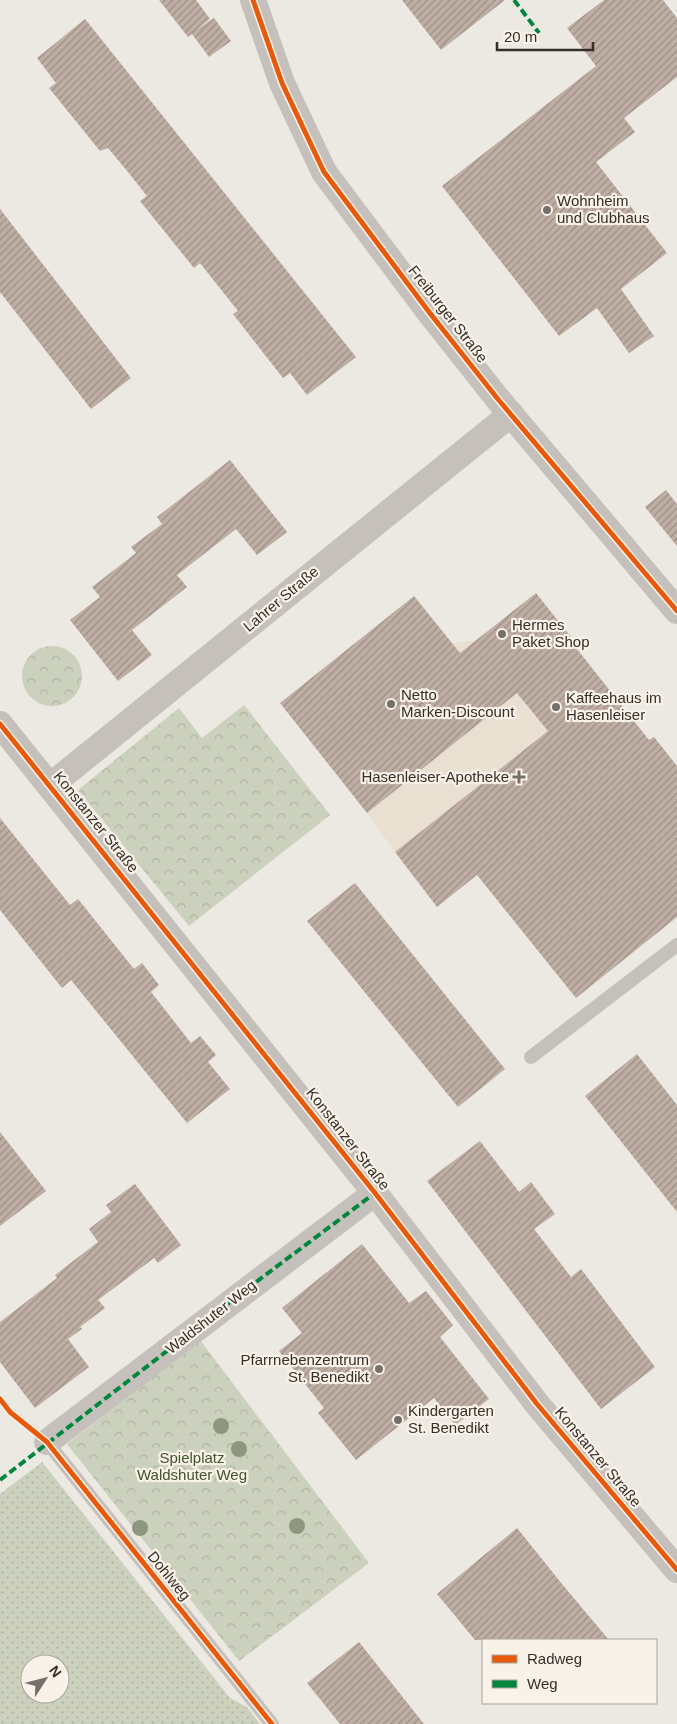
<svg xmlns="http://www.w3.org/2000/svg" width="677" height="1724" font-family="Helvetica,sans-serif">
<defs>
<pattern id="grass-dots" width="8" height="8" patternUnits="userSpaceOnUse" patternTransform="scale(1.25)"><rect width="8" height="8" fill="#ccd1bd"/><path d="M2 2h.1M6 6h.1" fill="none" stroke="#b0b4a2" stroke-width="1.8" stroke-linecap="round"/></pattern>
<pattern id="park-crowns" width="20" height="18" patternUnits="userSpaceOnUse" patternTransform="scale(1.25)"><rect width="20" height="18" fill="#ccd1bd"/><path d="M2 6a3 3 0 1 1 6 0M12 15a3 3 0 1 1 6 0" fill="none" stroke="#b0b4a2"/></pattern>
<pattern id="building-hatch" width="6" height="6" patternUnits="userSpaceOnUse" patternTransform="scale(1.25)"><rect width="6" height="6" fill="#bfaea4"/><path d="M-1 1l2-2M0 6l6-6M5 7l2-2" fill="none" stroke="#9c8e86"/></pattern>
</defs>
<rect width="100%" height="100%" fill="#ece8e2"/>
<!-- grass -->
<path fill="url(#grass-dots)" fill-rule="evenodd" d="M42,1462L230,1698L247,1707L260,1724H0V1494ZM30,1664H60V1694H30Z"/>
<!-- park -->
<g fill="url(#park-crowns)">
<circle cx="52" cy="676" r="30"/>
<path d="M244,705L330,815L189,926L78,790L179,708L202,738Z"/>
<path d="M200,1340L369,1563L239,1661L67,1444Z"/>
</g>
<!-- plaza -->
<path fill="#eae0d2" d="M467,641H476L548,731L395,852L367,813L501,705L452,643Z"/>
<!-- building -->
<g fill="url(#building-hatch)">
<path d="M159,0H196L210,19L196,30L214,18L231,41L209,57L192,34L188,37Z"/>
<path d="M402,0H505L441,50Z"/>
<path d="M604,0H663L677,18V77L624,118L635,132L596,162L667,253L621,289L654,336L629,353L597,308L559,336L442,186L596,66L567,28Z"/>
<path d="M85,19L356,357L307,395L290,373L283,378L233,314L238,311L200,263L194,268L140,201L147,196L128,172L108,148L100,151L49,88L56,83L37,58Z"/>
<path d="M0,209L131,378L91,409L0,292Z"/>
<path d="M230,460L287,532L257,555L236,529L177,575L187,587L132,630L152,655L118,681L70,620L100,597L92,587L136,553L131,547L162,524L157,517Z"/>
<path d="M666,490L677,504V546L645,507Z"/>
<path d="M536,593L575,642L573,644L649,740L654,737L677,766V917L576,998L477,875L437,907L395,852L548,731L517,693L367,813L280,703L414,596L460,653Z"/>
<path d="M0,818L70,905L78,899L134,969L142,963L159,985L151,992L191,1043L200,1036L216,1055L208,1062L230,1089L187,1123L71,980L62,988L0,910Z"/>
<path d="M355,883L505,1069L458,1107L307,921Z"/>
<path d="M637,1054L677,1105V1212L585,1096Z"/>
<path d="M0,1132L46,1191L0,1226Z"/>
<path d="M480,1141L519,1192L531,1182L555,1214L534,1229L571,1277L581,1269L655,1367L601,1409L427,1181Z"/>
<path d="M135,1184L181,1245L158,1263L154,1258L98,1300L105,1308L80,1327L82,1329L68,1339L89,1367L35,1408L0,1362V1322L57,1278L55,1275L98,1242L89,1229L111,1212L106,1205Z"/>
<path d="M362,1244L409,1303L426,1291L453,1325L440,1337L489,1399L455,1425L434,1398L356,1460L318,1413L324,1408L279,1351L302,1333L282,1308Z"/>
<path d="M517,1528L562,1584L609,1640H475L437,1594Z"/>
<path d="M359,1642L424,1724H340L307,1683Z"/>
</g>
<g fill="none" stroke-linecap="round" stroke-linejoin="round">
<!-- lane -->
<g stroke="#c5c0bb" stroke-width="14">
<path d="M531,1057L677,945"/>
<path d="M47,1442L272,1724"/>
</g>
<!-- street -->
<g stroke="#c5c0bb" stroke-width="26">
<path d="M253,0L282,83L324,172L429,312L497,398L677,611"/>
<path d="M0,724L375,1193L537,1404L677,1570"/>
<path d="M51,785L511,414"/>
<path d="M47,1442L375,1193"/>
</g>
<!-- quiet -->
<g stroke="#00873e" stroke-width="4" stroke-dasharray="8 4" stroke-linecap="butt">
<path d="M514,0L539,33"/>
<path d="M0,1480L264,1276L375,1193"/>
</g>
<defs>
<g id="cycleway">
<path d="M253,0L282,83L324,172L429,312L497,398L677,611"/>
<path d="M0,724L375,1193L537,1404L677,1570"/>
<path d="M0,1399L10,1412L47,1442L272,1724"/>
</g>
</defs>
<!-- cycleway casing -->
<use href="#cycleway" stroke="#f9f2e9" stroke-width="8"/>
<!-- cycleway -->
<use href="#cycleway" stroke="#e8590c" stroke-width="5"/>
</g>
<!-- trees -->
<g fill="#8f967f">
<circle cx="221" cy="1426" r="8"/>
<circle cx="239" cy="1449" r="8"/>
<circle cx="297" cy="1526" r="8"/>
<circle cx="140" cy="1528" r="8"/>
</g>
<!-- markers -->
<g fill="#766f6a" stroke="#f9f2e9" stroke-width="2">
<circle cx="547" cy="210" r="5"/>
<circle cx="502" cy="634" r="5"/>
<circle cx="391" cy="704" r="5"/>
<circle cx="556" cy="707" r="5"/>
<path d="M516.5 769.5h5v5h5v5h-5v5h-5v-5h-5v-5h5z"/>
<circle cx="379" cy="1369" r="5"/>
<circle cx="398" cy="1420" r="5"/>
</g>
<g text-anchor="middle" stroke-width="4.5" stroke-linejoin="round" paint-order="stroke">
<!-- poi labels -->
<g font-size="15" fill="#362e29" stroke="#f9f2e9" text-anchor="start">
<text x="557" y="206">Wohnheim<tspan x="557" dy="17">und Clubhaus</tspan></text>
<text x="512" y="630">Hermes<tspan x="512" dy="17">Paket Shop</tspan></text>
<text x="401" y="700">Netto<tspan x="401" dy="17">Marken-Discount</tspan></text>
<text x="566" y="703">Kaffeehaus im<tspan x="566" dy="17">Hasenleiser</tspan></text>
<text x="509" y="782" text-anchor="end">Hasenleiser-Apotheke</text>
<text x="369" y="1365" text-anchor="end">Pfarrnebenzentrum<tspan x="369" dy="17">St. Benedikt</tspan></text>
<text x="408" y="1416">Kindergarten<tspan x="408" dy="17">St. Benedikt</tspan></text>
</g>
<!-- street labels -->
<g font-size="15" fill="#362e29" stroke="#f9f2e9">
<text transform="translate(448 314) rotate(52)" y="5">Freiburger Straße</text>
<text transform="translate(281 599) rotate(-40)" y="5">Lahrer Straße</text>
<text transform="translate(96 822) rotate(51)" y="5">Konstanzer Straße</text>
<text transform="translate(348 1139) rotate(52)" y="5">Konstanzer Straße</text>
<text transform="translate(211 1317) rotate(-38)" y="5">Waldshuter Weg</text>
<text transform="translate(598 1457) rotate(50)" y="5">Konstanzer Straße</text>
<text transform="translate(169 1576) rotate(51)" y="5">Dohlweg</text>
</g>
<!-- park labels -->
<g font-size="15" fill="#43532e" stroke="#f9f2e9">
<text x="192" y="1463">Spielplatz<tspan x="192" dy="17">Waldshuter Weg</tspan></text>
</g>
</g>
<!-- legend -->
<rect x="482" y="1639" width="175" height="65" fill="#f9f2e9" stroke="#aba49c"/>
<rect x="492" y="1655" width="25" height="8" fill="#e8590c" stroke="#aba49c"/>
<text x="527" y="1664" font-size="15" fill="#362e29">Radweg</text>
<rect x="492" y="1680" width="25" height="8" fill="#00873e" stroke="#aba49c"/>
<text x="527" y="1689" font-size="15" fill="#362e29">Weg</text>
<!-- north arrow -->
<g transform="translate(45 1679) rotate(54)"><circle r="24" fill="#f9f2e9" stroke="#aba49c"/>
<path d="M0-4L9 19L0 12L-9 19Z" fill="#766f6a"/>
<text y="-8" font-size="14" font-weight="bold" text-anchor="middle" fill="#362e29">N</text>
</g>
<!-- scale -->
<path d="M497 42v8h96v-8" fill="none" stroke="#362e29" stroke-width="2.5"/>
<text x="504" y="42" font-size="15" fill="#362e29" stroke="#f9f2e9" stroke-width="4" paint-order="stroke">20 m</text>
</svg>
